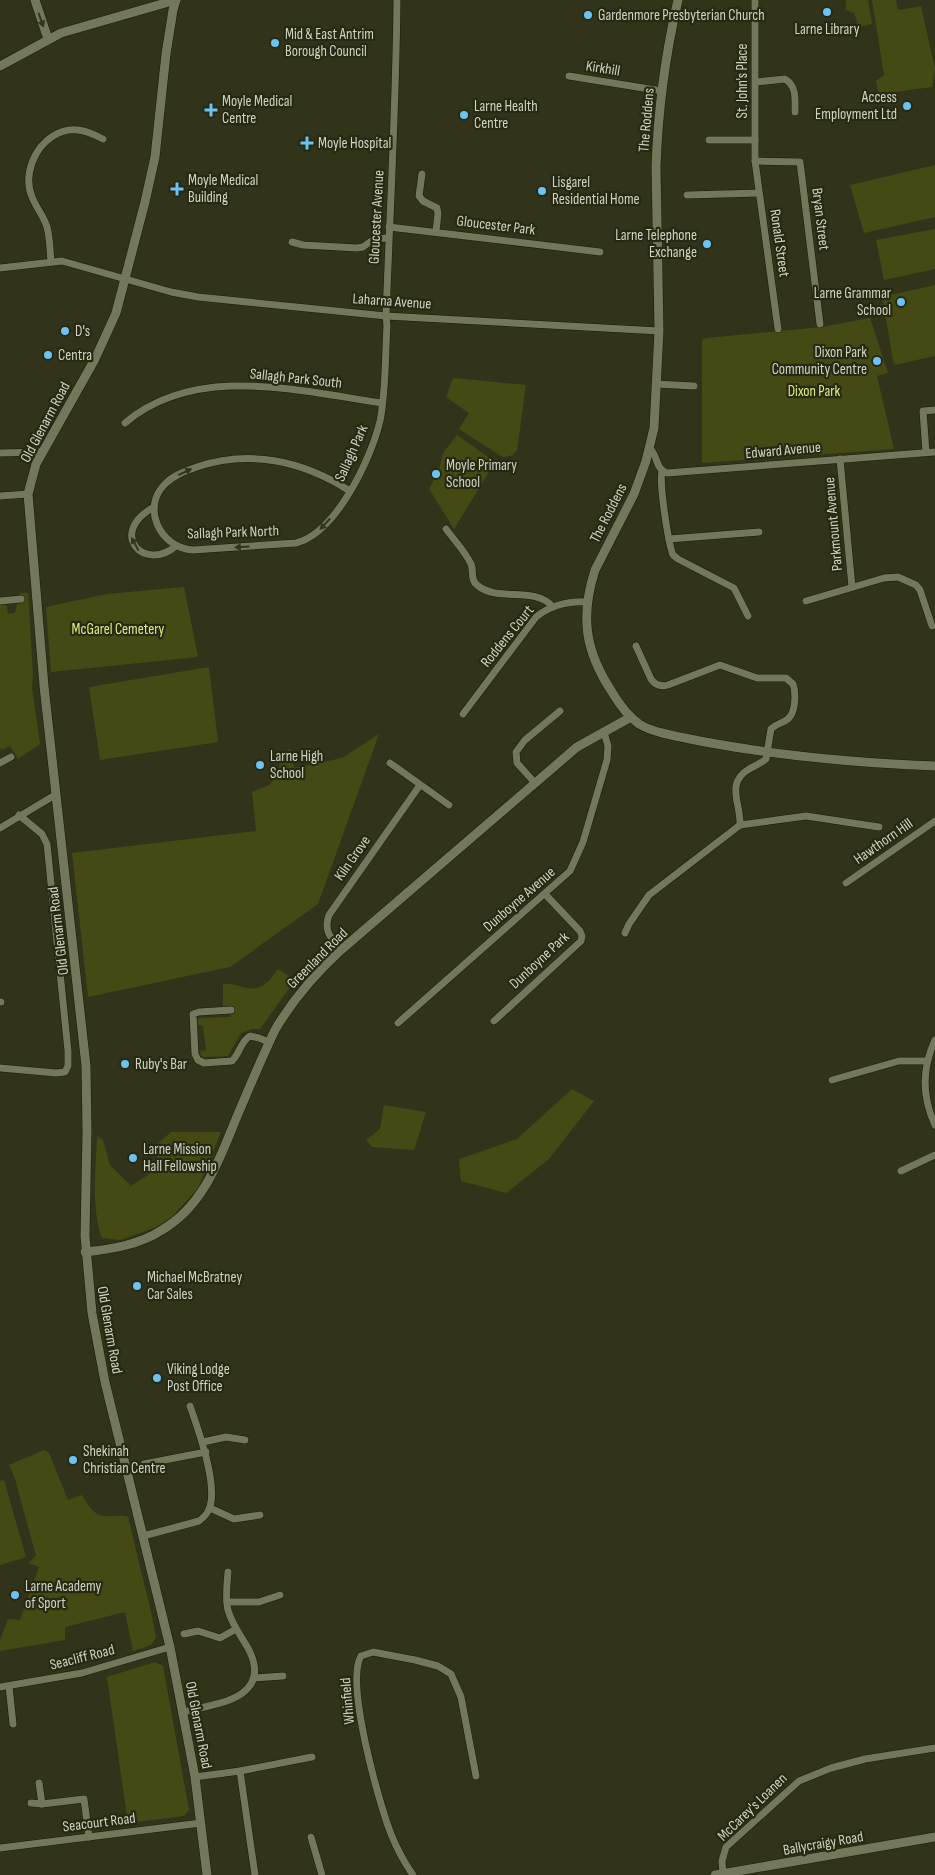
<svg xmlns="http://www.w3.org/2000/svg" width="935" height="1875" font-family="'Sofia Sans Condensed',sans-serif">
<rect width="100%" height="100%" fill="#31341b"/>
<!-- green -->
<g fill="#454a14">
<path d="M846,0H868L872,24L859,27L854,13L846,10Z"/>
<path d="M872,0H896L898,10L921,6L935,69L932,87L879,94L876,81L884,75Z"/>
<path d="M935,165V217L864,233L850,185Z"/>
<path d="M935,229V269L884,280L876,240Z"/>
<path d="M935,285V356L894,365L882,297Z"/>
<path d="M870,318L888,373L877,376L894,449L702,463V340L706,338L822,327Z"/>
<path d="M454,378L526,385L517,450L513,455L505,457L501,456L459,429L469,413L446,397L452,380Z"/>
<path d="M457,435L495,462L454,529L429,489L439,470L443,453Z"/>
<path d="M184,587L198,657L51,672L46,607L107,594Z"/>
<path d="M20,593H28L33,674L32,688L40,744L18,759L10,746L2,750L0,748V605L4,604L7,606L8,614L15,613L17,604L21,601Z"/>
<path d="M209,667L218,742L100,760L89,687Z"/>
<path d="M379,734L318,904L230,967L88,997L72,853L256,831L252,792L269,785L277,775L281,758L290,748L294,768L342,758Z"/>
<path d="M278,969L295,980L260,1029H252L241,1033L228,1056L203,1057L201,1055L200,1051L206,1050L203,1026L198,1025L197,1021L199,1018L231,1017V1006H223V984C232,983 237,986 246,988C262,991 270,981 278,969Z"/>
<path d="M572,1089L594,1101L549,1159L506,1193L461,1181L459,1159L517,1139Z"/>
<path d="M384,1105L426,1112L414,1150L372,1147L366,1140L380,1129Z"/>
<path d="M171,1132H221L198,1188L172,1217L156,1227L121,1240L102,1238C91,1209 96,1167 97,1136L103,1140L110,1165L131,1186L157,1169V1144Z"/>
<path d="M44,1450L49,1453L68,1500L82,1495C92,1512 96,1518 116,1516C121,1516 124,1515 128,1517L152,1616L156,1637L151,1645L133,1651L125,1612L65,1627V1640L0,1651V1640L8,1619L20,1620L39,1567L28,1563L36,1556L15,1479L9,1465Z"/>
<path d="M4,1480L26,1557L0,1565V1481Z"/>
<path d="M155,1662L163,1666L189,1810L184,1816L128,1823L107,1677Z"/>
</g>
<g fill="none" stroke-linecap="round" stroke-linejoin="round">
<defs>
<g id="minor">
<path d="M755,0V161L778,329"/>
<path d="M569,76L662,91"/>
<path d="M756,82L785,79C797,86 795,100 795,112"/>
<path d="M709,140H755"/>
<path d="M755,161L800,162L820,324"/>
<path d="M422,174L419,196L423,201L437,208L438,214L436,231"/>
<path d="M687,195L759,193"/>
<path d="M389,227L600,252"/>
<path d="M292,242L303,245L357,248L363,247L374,239L388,238"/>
<path d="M51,262C50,251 50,238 47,227C44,217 36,207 32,197C23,175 34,148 53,136C70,125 86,130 103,139"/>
<path d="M0,268L62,261L171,292L198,297L386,316L659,331"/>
<path d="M656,384L694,386"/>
<path d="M125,423C196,363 299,391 382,403"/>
<path d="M649,447C658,455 655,469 667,473L935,452"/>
<path d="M926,452L923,411L935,410"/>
<path d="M0,453L42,452"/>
<path d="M840,459L852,587"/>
<path d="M662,471C659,483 668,542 673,555L678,559L734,588L748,616"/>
<path d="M350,491C303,461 250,449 197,467C186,471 174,475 166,483C140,507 160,548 193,550L296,543C336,533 371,459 380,421C386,391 385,357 387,326L386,316C390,210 396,105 397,0"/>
<path d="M0,496L28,494"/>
<path d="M154,507C107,533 144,573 176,546"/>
<path d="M446,529C454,540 465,551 471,564C474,571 470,580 477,585C498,603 534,585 553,607"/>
<path d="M669,539L759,532"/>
<path d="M0,601L21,599"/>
<path d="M806,601L884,578L898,577L916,585L920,590L932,626"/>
<path d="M636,646L651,679C655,685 661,687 668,685L720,665L757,678H786L793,684C796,692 796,712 788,719C783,723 776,724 771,729L766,759C761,763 755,766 749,769C725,783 741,804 740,825"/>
<path d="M463,714L536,617C551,605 569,601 588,602"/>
<path d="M0,763L11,757"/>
<path d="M390,763L449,805"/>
<path d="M535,783L517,763L516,752L525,740L560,711"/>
<path d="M0,828L55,795"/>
<path d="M846,883L935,821"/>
<path d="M625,933L629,924L649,895L740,825L806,816L879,827"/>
<path d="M341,950C331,938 323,931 329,915L420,785"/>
<path d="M0,1002H1"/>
<path d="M231,1010L199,1012L193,1014L195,1054L198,1060L204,1063L232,1061C240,1054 240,1042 250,1036L259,1038L269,1042"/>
<path d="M494,1021L581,941L582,936L580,931L545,894"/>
<path d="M398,1023L570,871L583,842L607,760L608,746L604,732"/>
<path d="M935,1040C922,1068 922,1097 935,1125"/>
<path d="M0,1068L56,1073L65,1072L68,1066V1051L47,844L42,834L19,815"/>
<path d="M832,1080L899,1061H927"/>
<path d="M901,1171L935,1155"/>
<path d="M203,1442L226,1437L245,1440"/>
<path d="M144,1464L206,1452"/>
<path d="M210,1508L234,1519L260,1515"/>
<path d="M143,1536L199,1521C203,1518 207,1515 209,1509C219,1487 198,1429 190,1406"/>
<path d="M227,1602H259L280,1595"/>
<path d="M184,1634L198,1631L220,1638L236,1629"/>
<path d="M254,1678L283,1676"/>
<path d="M9,1686L13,1724"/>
<path d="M0,1687L82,1673L170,1647"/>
<path d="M183,1712C215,1704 273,1699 249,1650C242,1637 232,1625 228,1610C225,1598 227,1584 228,1572"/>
<path d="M240,1771L255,1875"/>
<path d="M195,1777L240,1771L312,1757"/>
<path d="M39,1783L42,1804"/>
<path d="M31,1803L42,1804L84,1799L89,1837"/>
<path d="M311,1837L322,1875"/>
<path d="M0,1848L201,1823"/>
<path d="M723,1874L722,1861L726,1847L799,1781L831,1768L865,1759L935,1748"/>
<path d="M413,1875C404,1862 397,1849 391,1834C379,1803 345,1683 361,1656L373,1652L415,1660L438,1666L451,1674L461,1697L476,1776"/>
</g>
<g id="tertiary">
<path d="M35,0L48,39"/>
<path d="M176,0L173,10L166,54L155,157L145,202L116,313L95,359L36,464L28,494L44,686L86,1066L87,1131L85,1236L92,1313L105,1382L170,1647L195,1777L207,1875"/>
<path d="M678,0C665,56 658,110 656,167L659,331L654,428L646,461L634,494L595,570C580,617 585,651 612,692C619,704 628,716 639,724C655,734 686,738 705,742C781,756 858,763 935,766"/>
<path d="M0,66L61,33L176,0"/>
<path d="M85,1252C112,1249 139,1245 162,1230C205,1205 220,1157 238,1114C250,1086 262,1057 275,1030C293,999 315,974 341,950L577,747L631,717"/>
<path d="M715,1875L935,1837"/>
</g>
</defs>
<!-- minor casing -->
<use href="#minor" stroke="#191b04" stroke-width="8"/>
<!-- tertiary casing -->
<use href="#tertiary" stroke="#191b04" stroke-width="10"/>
<!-- minor -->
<use href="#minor" stroke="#73775c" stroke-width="7"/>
<!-- tertiary -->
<use href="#tertiary" stroke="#73775c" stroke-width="9"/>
</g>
<!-- one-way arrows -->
<defs><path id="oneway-solid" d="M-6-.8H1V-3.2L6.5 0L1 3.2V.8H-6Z" transform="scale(1.25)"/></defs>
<g fill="#32361d">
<use href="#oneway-solid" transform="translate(41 20) rotate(70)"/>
<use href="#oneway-solid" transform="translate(185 472) rotate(-25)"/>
<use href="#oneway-solid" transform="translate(325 524) rotate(133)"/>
<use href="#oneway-solid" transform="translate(135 544) rotate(-119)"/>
<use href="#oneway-solid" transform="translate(242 547) rotate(176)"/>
</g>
<!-- markers -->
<g fill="#6cc3f2" stroke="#272a12" stroke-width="2">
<circle cx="827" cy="12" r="5"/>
<circle cx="588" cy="15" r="5"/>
<circle cx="275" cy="43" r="5"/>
<circle cx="907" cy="106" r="5"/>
<path d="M208.5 102.5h5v5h5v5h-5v5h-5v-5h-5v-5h5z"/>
<circle cx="464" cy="115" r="5"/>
<path d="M304.5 135.5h5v5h5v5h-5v5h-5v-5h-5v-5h5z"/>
<path d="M174.5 181.5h5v5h5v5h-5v5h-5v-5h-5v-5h5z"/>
<circle cx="542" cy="191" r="5"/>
<circle cx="707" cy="244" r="5"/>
<circle cx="901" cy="302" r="5"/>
<circle cx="65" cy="331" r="5"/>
<circle cx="48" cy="355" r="5"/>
<circle cx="877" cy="361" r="5"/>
<circle cx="436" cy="474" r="5"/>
<circle cx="260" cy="765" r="5"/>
<circle cx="125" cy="1064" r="5"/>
<circle cx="133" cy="1158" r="5"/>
<circle cx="137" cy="1286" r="5"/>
<circle cx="157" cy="1378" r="5"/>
<circle cx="73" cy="1460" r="5"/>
<circle cx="15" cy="1595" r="5"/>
</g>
<g text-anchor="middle" stroke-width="4.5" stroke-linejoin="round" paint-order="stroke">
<!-- poi labels -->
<g font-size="15" fill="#d1d3c4" stroke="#272a12" text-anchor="start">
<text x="598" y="20">Gardenmore Presbyterian Church</text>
<text x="827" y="34" text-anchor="middle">Larne Library</text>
<text x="285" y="39">Mid &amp; East Antrim<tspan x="285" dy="17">Borough Council</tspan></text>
<text x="897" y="102" text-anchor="end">Access<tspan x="897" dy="17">Employment Ltd</tspan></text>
<text x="222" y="106">Moyle Medical<tspan x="222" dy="17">Centre</tspan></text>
<text x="474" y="111">Larne Health<tspan x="474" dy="17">Centre</tspan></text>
<text x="318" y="148">Moyle Hospital</text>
<text x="188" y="185">Moyle Medical<tspan x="188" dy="17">Building</tspan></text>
<text x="552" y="187">Lisgarel<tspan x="552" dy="17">Residential Home</tspan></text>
<text x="697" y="240" text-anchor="end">Larne Telephone<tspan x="697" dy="17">Exchange</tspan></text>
<text x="891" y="298" text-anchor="end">Larne Grammar<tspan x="891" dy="17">School</tspan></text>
<text x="75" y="336">D's</text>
<text x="867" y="357" text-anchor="end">Dixon Park<tspan x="867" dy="17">Community Centre</tspan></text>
<text x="58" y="360">Centra</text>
<text x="446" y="470">Moyle Primary<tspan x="446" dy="17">School</tspan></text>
<text x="270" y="761">Larne High<tspan x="270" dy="17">School</tspan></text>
<text x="135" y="1069">Ruby's Bar</text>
<text x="143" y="1154">Larne Mission<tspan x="143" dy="17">Hall Fellowship</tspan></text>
<text x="147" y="1282">Michael McBratney<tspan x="147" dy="17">Car Sales</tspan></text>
<text x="167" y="1374">Viking Lodge<tspan x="167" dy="17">Post Office</tspan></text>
<text x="83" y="1456">Shekinah<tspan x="83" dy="17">Christian Centre</tspan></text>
<text x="25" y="1591">Larne Academy<tspan x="25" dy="17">of Sport</tspan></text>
</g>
<!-- street labels -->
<g font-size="15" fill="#d1d3c4" stroke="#272a12">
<text transform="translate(603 68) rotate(9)" y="5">Kirkhill</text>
<text transform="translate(742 81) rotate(-90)" y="5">St. John's Place</text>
<text transform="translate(646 120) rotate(-85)" y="5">The Roddens</text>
<text transform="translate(376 217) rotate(-87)" y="5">Gloucester Avenue</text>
<text transform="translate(821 219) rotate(83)" y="5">Bryan Street</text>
<text transform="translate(496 225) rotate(7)" y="5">Gloucester Park</text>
<text transform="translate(780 243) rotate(82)" y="5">Ronald Street</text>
<text transform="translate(392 301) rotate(4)" y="5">Laharna Avenue</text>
<text transform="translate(296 378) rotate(6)" y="5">Sallagh Park South</text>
<text transform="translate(45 422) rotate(-62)" y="5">Old Glenarm Road</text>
<text transform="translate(783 450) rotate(-5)" y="5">Edward Avenue</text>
<text transform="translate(351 453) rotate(-66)" y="5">Sallagh Park</text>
<text transform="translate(608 513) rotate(-63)" y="5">The Roddens</text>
<text transform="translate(833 524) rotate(-95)" y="5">Parkmount Avenue</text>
<text transform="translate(233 532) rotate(-2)" y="5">Sallagh Park North</text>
<text transform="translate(507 636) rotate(-51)" y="5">Roddens Court</text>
<text transform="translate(883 841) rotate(-35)" y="5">Hawthorn Hill</text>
<text transform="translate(352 858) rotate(-55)" y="5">Kiln Grove</text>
<text transform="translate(519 899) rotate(-41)" y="5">Dunboyne Avenue</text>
<text transform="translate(58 931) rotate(-97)" y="5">Old Glenarm Road</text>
<text transform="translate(317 958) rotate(-45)" y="5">Greenland Road</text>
<text transform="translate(539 960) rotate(-43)" y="5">Dunboyne Park</text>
<text transform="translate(110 1330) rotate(80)" y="5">Old Glenarm Road</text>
<text transform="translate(82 1657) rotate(-14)" y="5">Seacliff Road</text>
<text transform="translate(347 1701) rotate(-95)" y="5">Whinfield</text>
<text transform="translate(199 1725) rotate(79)" y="5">Old Glenarm Road</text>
<text transform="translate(752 1807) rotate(-44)" y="5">McCarey's Loanen</text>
<text transform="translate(99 1822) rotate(-7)" y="5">Seacourt Road</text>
<text transform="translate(823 1843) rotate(-10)" y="5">Ballycraigy Road</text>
</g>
<!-- park labels -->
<g font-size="15" fill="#e2ee80" stroke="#272a12">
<text x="814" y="396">Dixon Park</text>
<text x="118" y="634">McGarel Cemetery</text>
</g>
</g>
</svg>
